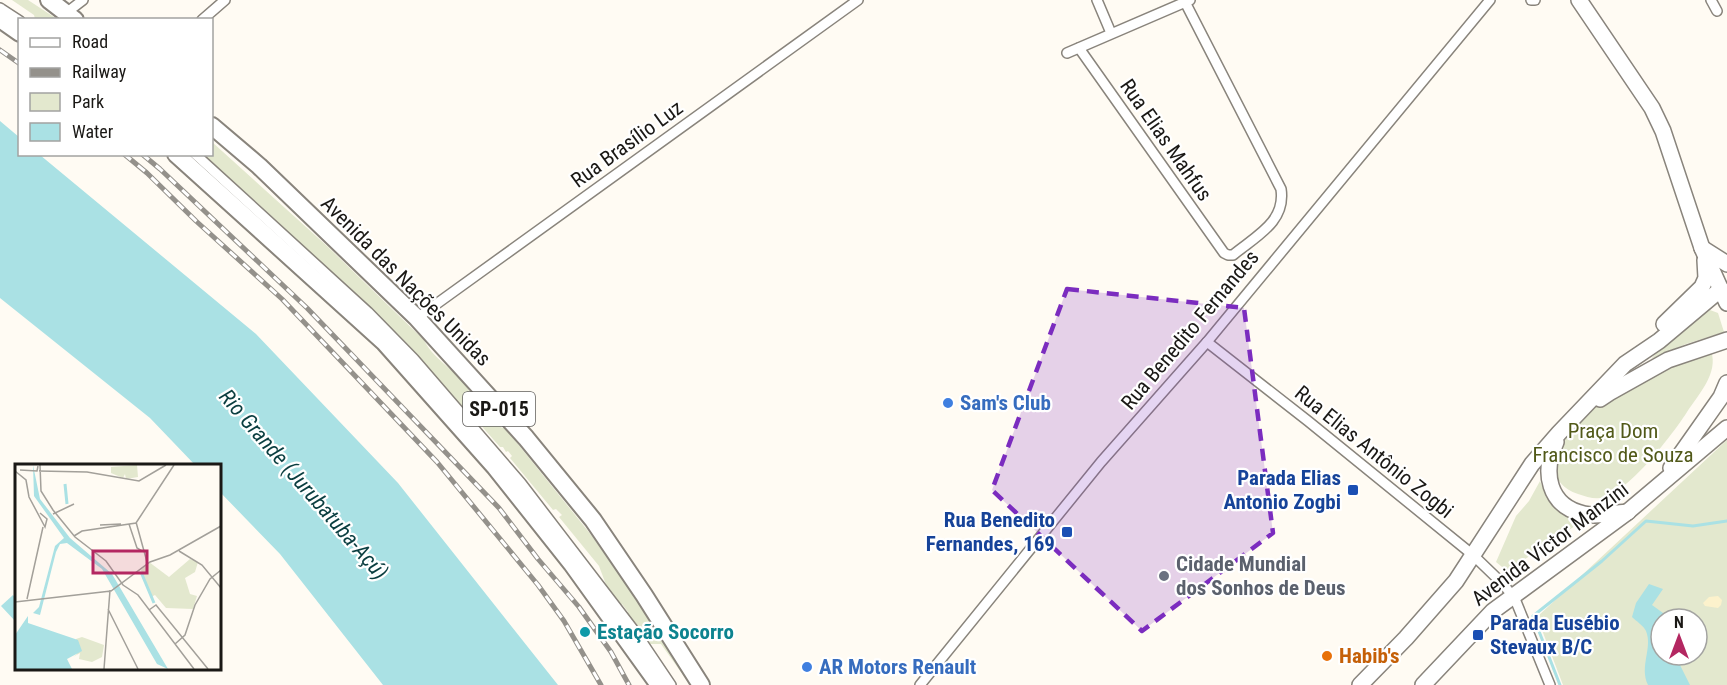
<svg xmlns="http://www.w3.org/2000/svg" width="1727" height="685" font-family="'Roboto Condensed',sans-serif">
<rect width="100%" height="100%" fill="#fffbf3"/>
<!-- green -->
<g fill="#e3e8ce" fill-rule="evenodd">
<path d="M12,0H28L57,19H35L34,15Z"/>
<path d="M212,142L327,246L424,340C434,362 467,377 470,394L502,428H505L592,536L627,586L690,685L661,644H648L636,627L638,626L635,622L633,623L626,614L628,612L622,604L619,605L608,590L599,566L559,517L562,515L556,509L553,510L510,458L512,456L508,451L506,452L503,447H500L478,422L280,224L253,199L198,155L212,154Z"/>
<path d="M1710,310L1718,313L1724,332L1686,344L1651,359L1663,346Z"/>
<path d="M1711,351C1719,373 1698,395 1687,412C1673,434 1630,490 1605,497C1596,500 1587,497 1578,494C1548,484 1551,458 1566,435C1594,394 1666,367 1711,351Z"/>
<path d="M1727,440V685H1563L1537,617ZM1661,619H1697V655H1661Z"/>
<path d="M1540,481C1550,507 1560,509 1584,520L1507,571L1496,562L1516,516L1529,501Z"/>
</g>
<!-- sand -->
<path fill="#fcf2cc" d="M1718,596L1722,600L1721,605L1718,608L1705,606L1703,603L1709,597Z"/>
<!-- water -->
<g fill="#aae1e4">
<path d="M0,121L19,137L20,154L40,155L256,334L398,483L558,685H383L280,554L219,491V466H196L150,418L0,298Z"/>
<path d="M1649,584L1663,589L1652,605L1663,613L1666,619H1661V655H1675L1690,685H1648C1639,666 1653,648 1646,631C1644,626 1636,621 1632,617L1636,603Z"/>
<path d="M13,595L16,599V622L1,606Z"/>
</g>
<g fill="none" stroke-linecap="round" stroke-linejoin="round">
<!-- stream -->
<path stroke="#aae1e4" stroke-width="3" d="M1560,685L1533,616L1602,561L1646,521L1693,526L1727,521"/>
<defs>
<g id="street">
<path d="M1097,0L1111,33"/>
<path d="M1531,0H1535"/>
<path d="M1711,0L1717,11"/>
<path d="M0,8L20,21"/>
<path d="M66,13L83,0"/>
<path d="M202,20L225,0"/>
<path d="M1079,48L1224,253L1228,255H1233C1256,236 1286,222 1281,189L1185,2"/>
<path d="M1067,53L1190,0"/>
<path d="M195,154L368,312L414,359L521,483L636,633L671,685"/>
<path d="M417,318L858,0"/>
<path d="M1207,342L1308,421L1473,555L1503,584L1515,599L1550,685"/>
<path d="M920,685L1101,462L1207,342L1490,0"/>
</g>
<g id="primary">
<path d="M1579,0L1652,108L1663,131L1702,248L1727,303"/>
<path d="M1702,248L1727,264"/>
<path d="M1664,324L1702,287L1706,278L1705,260"/>
<path d="M1600,399L1609,393L1668,360L1727,340"/>
<path d="M1556,442C1542,472 1548,506 1584,514C1597,517 1615,513 1628,512"/>
<path d="M1671,468L1721,397L1727,383"/>
<path d="M1360,685L1406,638L1456,581L1532,464L1559,433L1625,364L1659,341L1721,289"/>
<path d="M1423,685L1493,611L1625,514L1727,428"/>
</g>
<g id="highway">
<path d="M49,0L75,20"/>
<path d="M0,19L20,33"/>
<path d="M212,126L259,166L417,318L526,438L593,520L644,595L701,685"/>
<path d="M176,154L384,342L495,467L572,564L659,685"/>
</g>
</defs>
<!-- street casing -->
<use href="#street" stroke="#89847c" stroke-width="12"/>
<!-- primary casing -->
<use href="#primary" stroke="#89847c" stroke-width="18"/>
<!-- highway casing -->
<use href="#highway" stroke="#89847c" stroke-width="20"/>
<!-- street -->
<use href="#street" stroke="#fff" stroke-width="9"/>
<!-- primary -->
<use href="#primary" stroke="#fff" stroke-width="15"/>
<!-- highway -->
<use href="#highway" stroke="#fff" stroke-width="16"/>
<defs>
<g id="rail">
<path d="M0,50L20,64"/>
<path d="M124,154L147,173L196,221L282,299L437,462L538,585L564,621L601,685"/>
<path d="M142,154L160,169L307,308L499,508L538,559L579,607L611,652L629,685"/>
</g>
</defs>
<!-- rail casing -->
<use href="#rail" stroke="#94918b" stroke-width="5"/>
<!-- rail -->
<use href="#rail" stroke="#fff" stroke-width="3" stroke-dasharray="9" stroke-linecap="butt"/>
</g>
<!-- marked area -->
<path fill="#7b2cbf" fill-opacity="0.2" stroke="#7b2cbf" stroke-width="4.5" stroke-dasharray="12 8" stroke-linejoin="round" d="M1067,289L1244,308L1273,533L1142,631L992,490Z"/>
<!-- markers -->
<g fill="#3f7fe0" stroke="#fff" stroke-width="2">
<circle cx="948" cy="403" r="6"/>
<circle cx="807" cy="667" r="6"/>
</g>
<g fill="#1a4fb4" stroke="#fff" stroke-width="2">
<rect x="1347" y="484" width="12" height="12" rx="3"/>
<rect x="1061" y="526" width="12" height="12" rx="3"/>
<rect x="1472" y="629" width="12" height="12" rx="3"/>
</g>
<circle fill="#6b7280" stroke="#fff" stroke-width="2" cx="1164" cy="576" r="6"/>
<circle fill="#0f9aa8" stroke="#fff" stroke-width="2" cx="585" cy="632" r="6"/>
<circle fill="#e8710a" stroke="#fff" stroke-width="2" cx="1327" cy="656" r="6"/>
<g text-anchor="middle" stroke-width="4.5" stroke-linejoin="round" paint-order="stroke">
<!-- shield labels -->
<rect fill="#fff" stroke="#5f5d5b" stroke-width="1.5" x="463" y="392" width="72" height="34" rx="4.5"/>
<g font-size="20" font-weight="bold" fill="#1a1815">
<text x="499" y="416">SP-015</text>
</g>
<!-- street labels -->
<g font-size="21" fill="#1a1815" stroke="#fff">
<text transform="translate(1166 140) rotate(55)" y="7">Rua Elias Mahfus</text>
<text transform="translate(627 144) rotate(-36)" y="7">Rua Brasílio Luz</text>
<text transform="translate(406 281) rotate(45)" y="7">Avenida das Nações Unidas</text>
<text transform="translate(1190 330) rotate(-50)" y="7">Rua Benedito Fernandes</text>
<text transform="translate(1374 452) rotate(39)" y="7">Rua Elias Antônio Zogbi</text>
<text transform="translate(1550 544) rotate(-37)" y="7">Avenida Víctor Manzini</text>
</g>
<!-- shop labels -->
<g font-size="21" font-weight="bold" fill="#366cbe" stroke="#fff" text-anchor="start">
<text x="960" y="410">Sam's Club</text>
<text x="819" y="674">AR Motors Renault</text>
</g>
<!-- park labels -->
<g font-size="21" fill="#515919" stroke="#fff">
<text x="1613" y="438">Praça Dom<tspan x="1613" dy="24">Francisco de Souza</tspan></text>
</g>
<!-- transit labels -->
<g font-size="21" font-weight="bold" fill="#164399" stroke="#fff" text-anchor="end">
<text x="1341" y="485">Parada Elias<tspan x="1341" dy="24">Antonio Zogbi</tspan></text>
<text x="1055" y="527">Rua Benedito<tspan x="1055" dy="24">Fernandes, 169</tspan></text>
<text x="1490" y="630" text-anchor="start">Parada Eusébio<tspan x="1490" dy="24">Stevaux B/C</tspan></text>
</g>
<!-- worship labels -->
<g font-size="21" font-weight="bold" fill="#5b616d" stroke="#fff" text-anchor="start">
<text x="1176" y="571">Cidade Mundial<tspan x="1176" dy="24">dos Sonhos de Deus</tspan></text>
</g>
<!-- culture labels -->
<g font-size="21" font-weight="bold" fill="#0d838f" stroke="#fff" text-anchor="start">
<text x="597" y="639">Estação Socorro</text>
</g>
<!-- food labels -->
<g font-size="21" font-weight="bold" fill="#c56008" stroke="#fff" text-anchor="start">
<text x="1339" y="663">Habib's</text>
</g>
<!-- water labels -->
<g font-size="22" font-style="italic" fill="#0a3e40" stroke="#fff">
<text transform="translate(304 484) rotate(49)" y="8">Rio Grande (Jurubatuba-Açú)</text>
</g>
</g>
<!-- overview -->
<g transform="translate(15 464)">
<rect width="206" height="206" fill="#fffbf3"/>
<path d="M122,1L123,13L111,15L110,10L108,14L96,9V3ZM175,95L183,98L180,108L170,114L175,130L182,132L178,145L151,144L140,131L136,133L126,106L134,98L154,113ZM67,173L89,181L87,193L77,198L64,195L65,189L58,193L62,190L61,175Z" fill="#e3e8ce"/>
<path d="M18,1L25,35L55,74L97,110L153,205L142,200L87,105L52,79L45,80L41,88L25,151L18,149L24,143L40,82L49,74L19,32ZM13,152V159L63,176L67,187L52,195L57,205H0V171Z" fill="#aae1e4"/>
<path fill="none" stroke="#aae1e4" stroke-width="3" d="M50,20L52,40M126,108L139,139"/>
<path fill="none" stroke="#a3a09a" stroke-width="1.5" d="M25,1L26,27L38,46L60,73L91,97L108,121L123,131L179,205M5,6L22,7L23,2M0,7L11,16L14,33L30,63L32,55L25,49M24,7L72,8L124,17L151,1M38,50L59,40M121,58L132,98M114,60L122,84L127,87M85,61L106,60M59,72L67,67L121,59L159,1M164,87L187,101L206,124M12,135L28,63M0,138L96,127L135,98L155,91L206,62M93,145L123,205M134,146L141,141L193,205M160,180L170,171L180,141L195,115L206,106M89,205L95,126"/>
<path fill="#b32761" fill-opacity="0.15" stroke="#b32761" stroke-width="3" d="M78,87H132V109H78Z"/>
<rect width="206" height="206" fill="none" stroke="#1a1815" stroke-width="3"/>
</g>
<!-- legend -->
<rect x="18" y="18" width="195" height="138" fill="#ffffff" stroke="#a3a3a1" stroke-width="1.5"/>
<rect x="30" y="38" width="30" height="9" fill="#ffffff" stroke="#a3a3a1" stroke-width="1.5"/>
<text x="72" y="48" font-size="18" fill="#1a1815">Road</text>
<rect x="30" y="68" width="30" height="9" fill="#94918b" stroke="#a3a3a1" stroke-width="1.5"/>
<text x="72" y="78" font-size="18" fill="#1a1815">Railway</text>
<rect x="30" y="93" width="30" height="18" fill="#e3e8ce" stroke="#a3a3a1" stroke-width="1.5"/>
<text x="72" y="108" font-size="18" fill="#1a1815">Park</text>
<rect x="30" y="123" width="30" height="18" fill="#aae1e4" stroke="#a3a3a1" stroke-width="1.5"/>
<text x="72" y="138" font-size="18" fill="#1a1815">Water</text>
<!-- north arrow -->
<g transform="translate(1679 637)"><circle r="28" fill="#ffffff" stroke="#a3a3a1" stroke-width="1.5"/>
<path d="M0-4.5L10 22L0 15L-10 22Z" fill="#b32761"/>
<text y="-9" font-size="16" font-weight="bold" text-anchor="middle" fill="#1a1815">N</text>
</g>
</svg>
